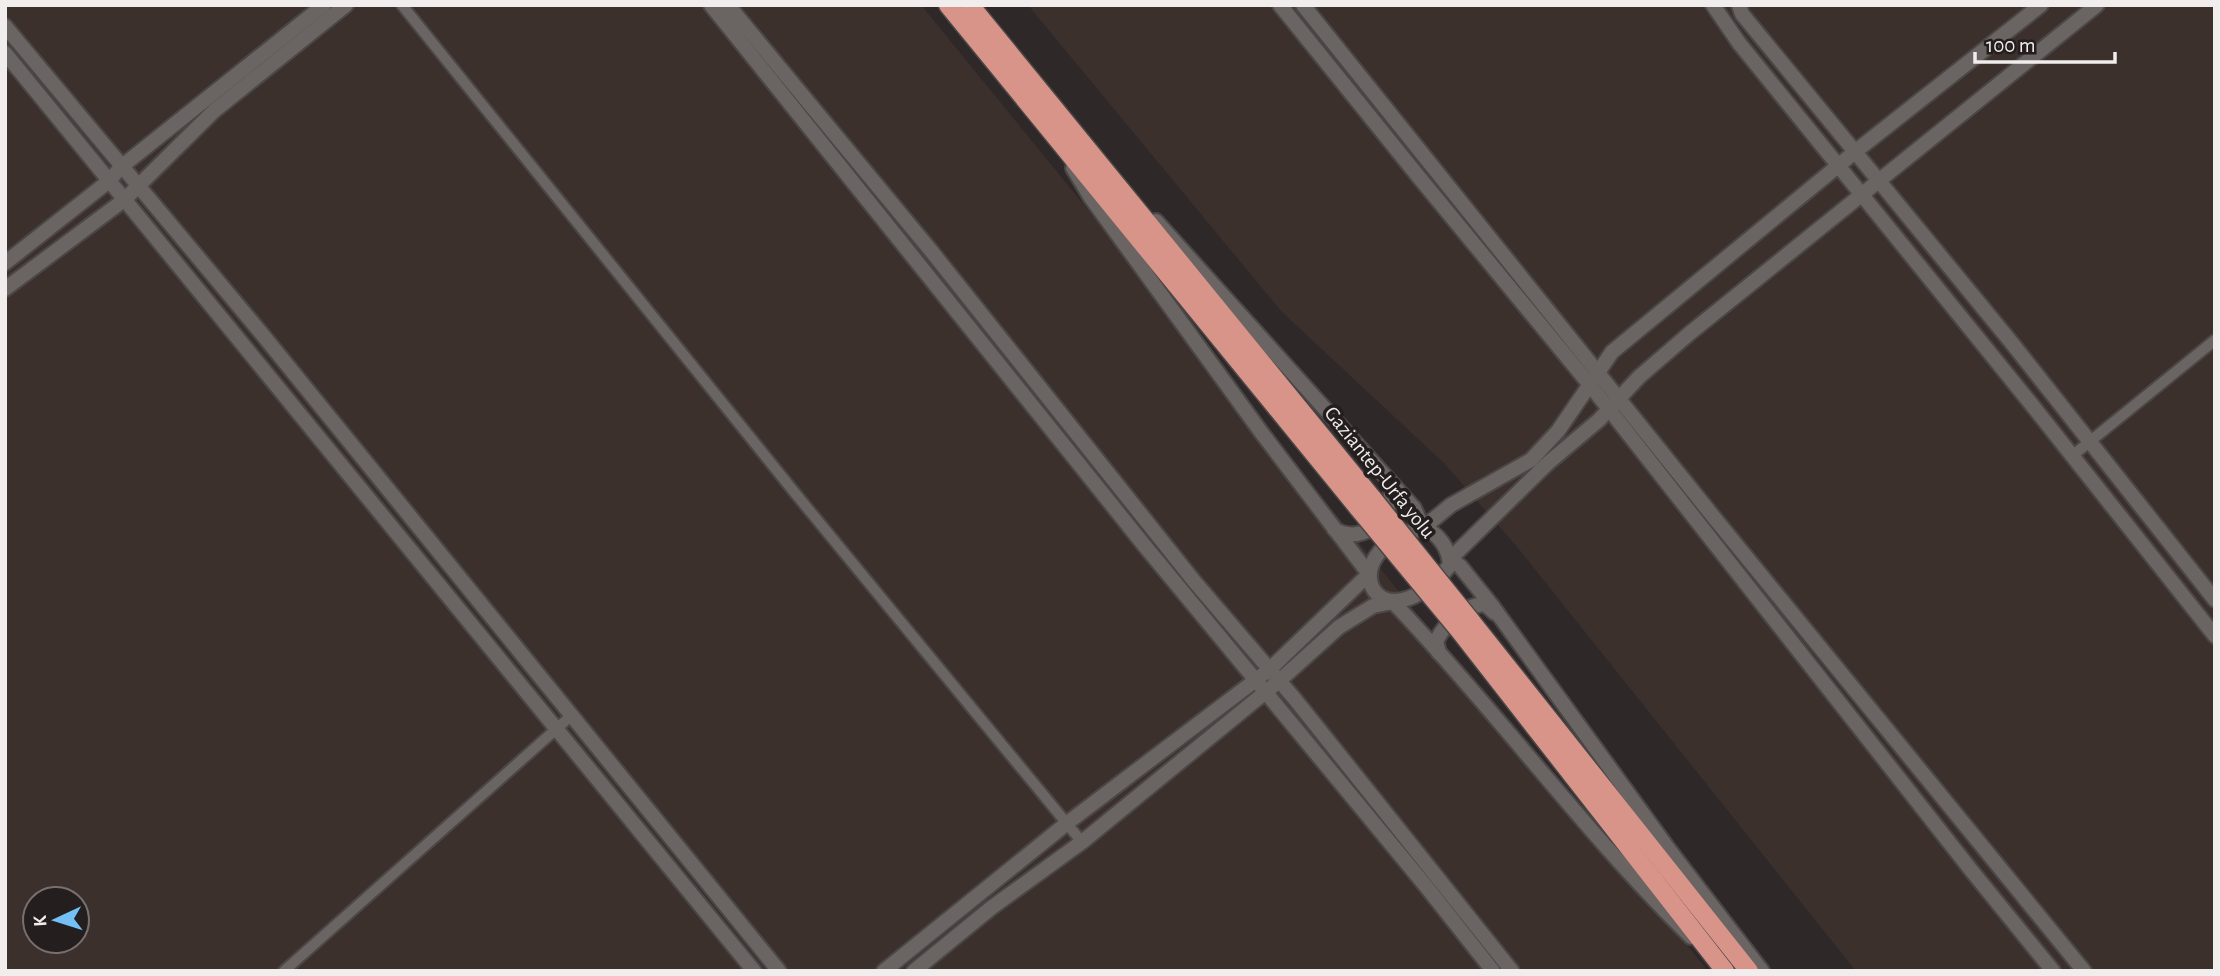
<svg xmlns="http://www.w3.org/2000/svg" width="2220" height="976" font-family="'Alegreya Sans',sans-serif">
<rect width="100%" height="100%" fill="#2e2928"/>
<!-- built -->
<g fill="#3c302d" fill-rule="evenodd">
<path d="M5,5H921L1708,971H5ZM35,899H77V941H35Z"/>
<path d="M1028,5H2215V971H1856L1518,548L1445,464L1282,312Z"/>
</g>
<g fill="none" stroke-linecap="round" stroke-linejoin="round">
<defs>
<g id="minor">
<path d="M402,5L795,493L1082,842"/>
<path d="M2072,456L2215,340"/>
<path d="M284,971L572,715"/>
</g>
<g id="tertiary">
<path d="M711,5L1144,545L1425,885L1493,971"/>
<path d="M728,5L932,252L1194,581L1294,698L1512,971"/>
<path d="M1280,5L1418,176L1590,385L1971,870L2053,971"/>
<path d="M1303,5L1708,510L2084,971"/>
<path d="M1713,5L1739,43L2032,405L2215,636"/>
<path d="M1739,5L1742,14L2011,342L2215,600"/>
<path d="M5,26L262,334L779,971"/>
<path d="M5,53L754,971"/>
<path d="M1156,221L1414,508L1423,528L1451,505L1531,460L1558,431L1612,352L1856,151L2041,5"/>
<path d="M5,263L109,181L121,167L324,5"/>
<path d="M5,289L124,200L214,111L346,5"/>
<path d="M1423,528C1439,533 1449,549 1450,565C1378,654 1326,552 1423,528Z"/>
<path d="M1334,529C1364,548 1400,513 1389,481"/>
<path d="M1439,653L1436,641C1447,621 1462,606 1485,604L1495,613"/>
<path d="M884,971L1066,824L1269,670L1369,574L1261,432L1091,198L1073,168"/>
<path d="M914,971L991,908L1082,842L1279,681L1339,627L1373,606L1393,602C1496,710 1584,832 1691,937"/>
<path d="M1762,971L1670,851L1493,607L1460,566L1450,559L1548,463L1599,420L1639,377L1690,333L2097,5"/>
</g>
<g id="trunk">
<path d="M948,5L1359,509"/>
<path d="M970,5L1373,499"/>
<path d="M1471,621L1749,971"/>
<path d="M1459,630L1725,971"/>
</g>
</defs>
<!-- minor casing -->
<use href="#minor" stroke="#4a4746" stroke-width="14"/>
<!-- tertiary casing -->
<use href="#tertiary" stroke="#4a4746" stroke-width="18"/>
<!-- trunk casing -->
<use href="#trunk" stroke="#4a4746" stroke-width="21"/>
<!-- minor -->
<use href="#minor" stroke="#6a6463" stroke-width="10"/>
<!-- tertiary -->
<use href="#tertiary" stroke="#6a6463" stroke-width="14"/>
<!-- trunk -->
<use href="#trunk" stroke="#d89488" stroke-width="18"/>
<defs>
<g id="trunk-bridge">
<path d="M1373,499L1471,621"/>
<path d="M1359,509L1459,630"/>
</g>
</defs>
<!-- trunk-bridge casing -->
<use href="#trunk-bridge" stroke="#4a4746" stroke-width="21" stroke-linecap="butt"/>
<!-- trunk-bridge -->
<use href="#trunk-bridge" stroke="#d89488" stroke-width="18"/>
</g>
<g text-anchor="middle" stroke-width="7" stroke-linejoin="round" paint-order="stroke">
<!-- street labels -->
<g font-size="21" fill="#f0edec" stroke="#241f1e">
<text transform="translate(1380 472) rotate(51)" y="7">Gaziantep-Urfa yolu</text>
</g>
</g>
<!-- border -->
<rect width="2220" height="976" fill="none" stroke="#f0edec" stroke-width="14"/>
<!-- north arrow -->
<g transform="translate(56 920) rotate(266)"><circle r="33" fill="#241f1e" stroke="#767170" stroke-width="2"/>
<path d="M0-5L12 26L0 18L-12 26Z" fill="#74c0f6"/>
<text y="-10" font-size="19" font-weight="bold" text-anchor="middle" fill="#f0edec">K</text>
</g>
<!-- scale -->
<path d="M1975 52v10h140v-10" fill="none" stroke="#f0edec" stroke-width="3.5"/>
<text x="1986" y="52" font-size="21" fill="#f0edec" stroke="#241f1e" stroke-width="5" paint-order="stroke">100 m</text>
</svg>
